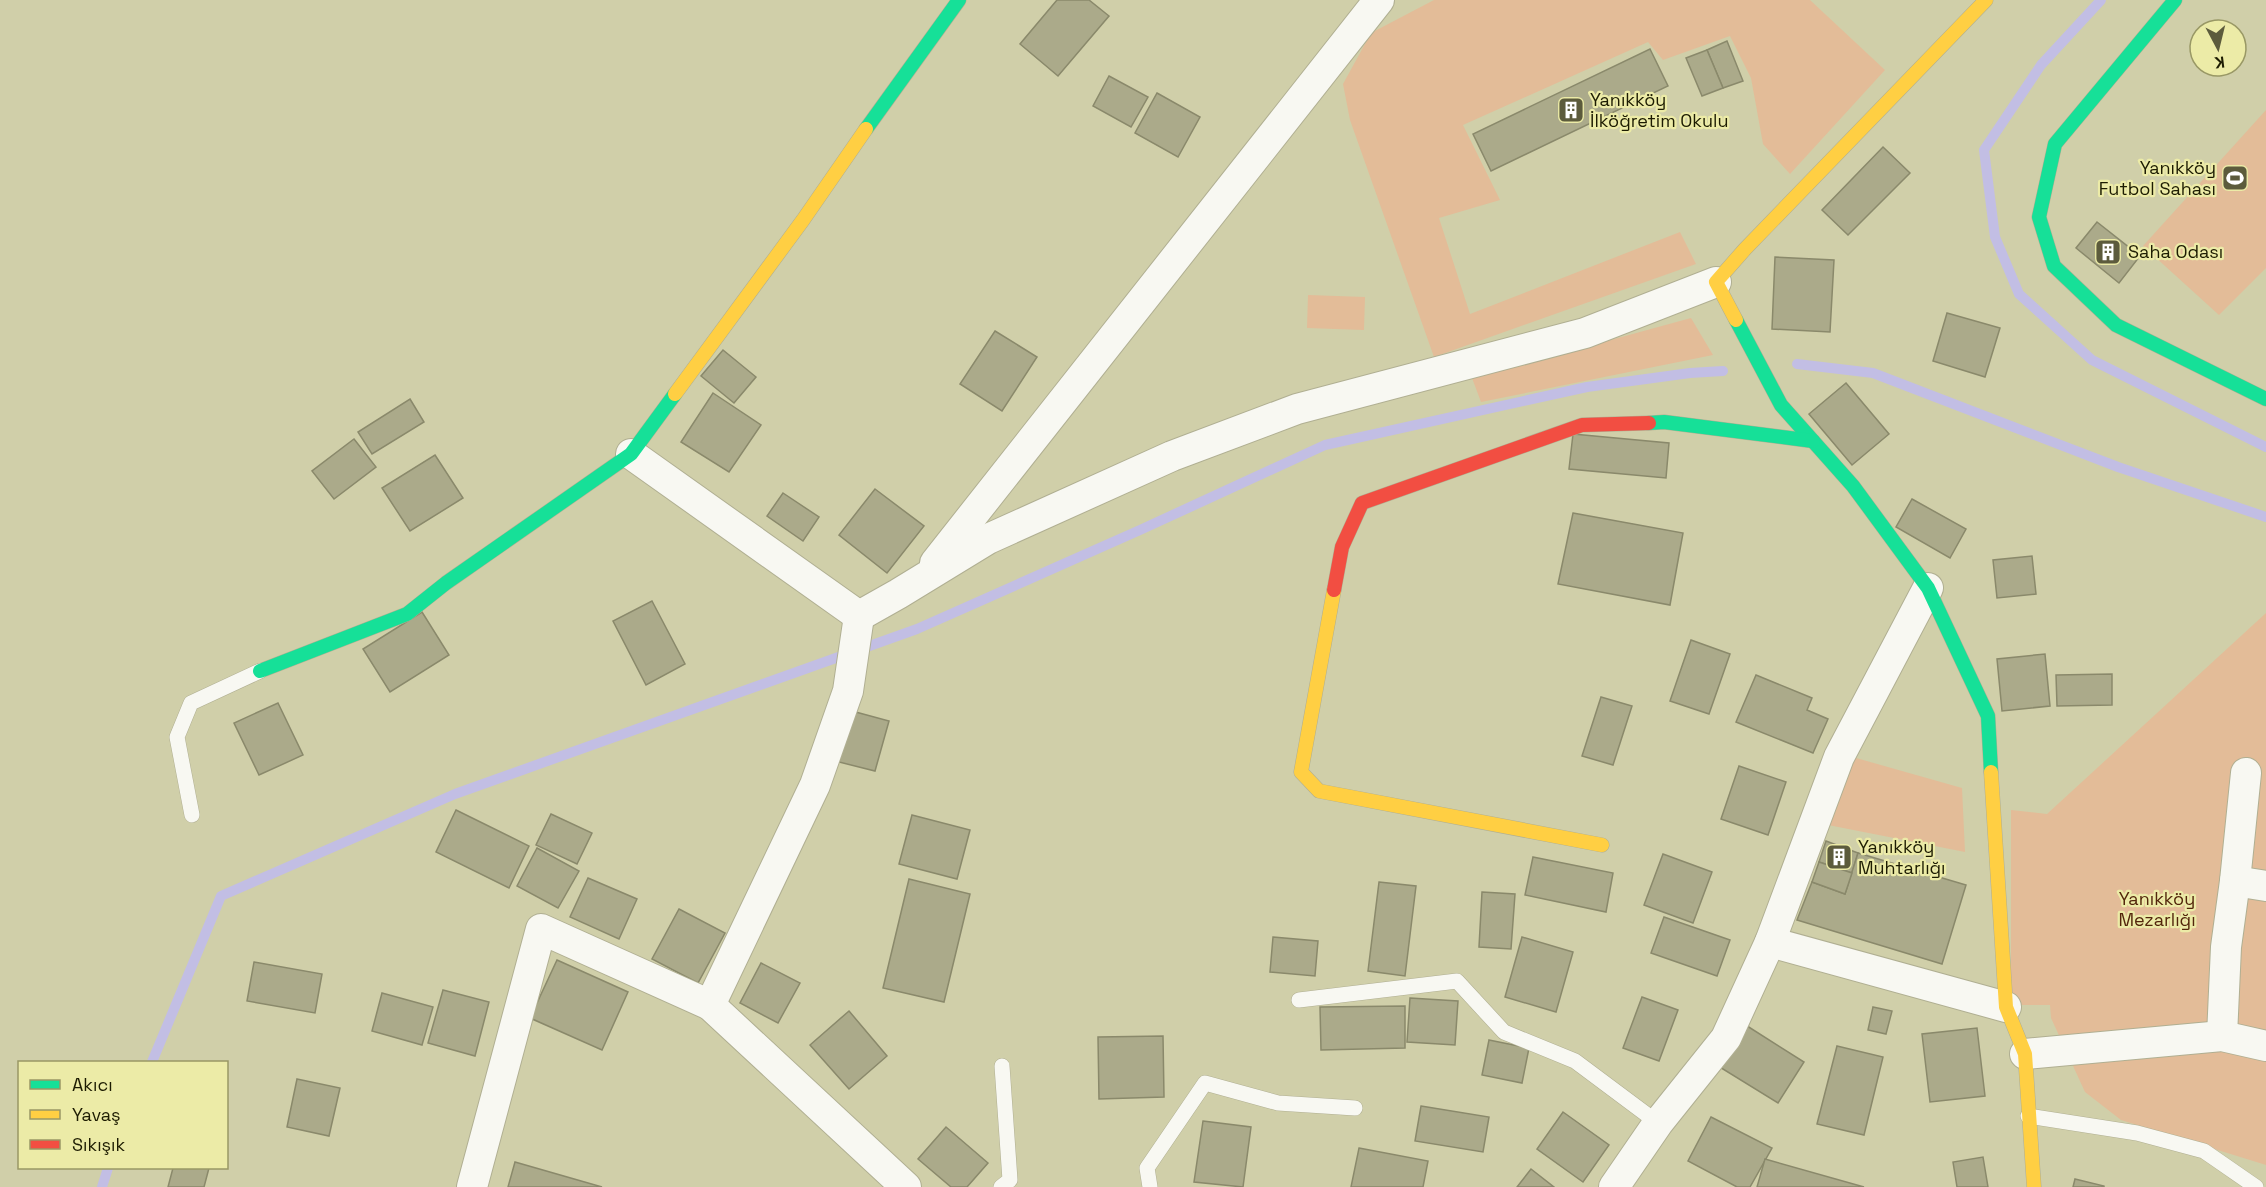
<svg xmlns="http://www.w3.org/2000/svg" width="2266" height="1187" font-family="'Space Grotesk',sans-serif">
<rect width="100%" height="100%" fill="#d0cfa9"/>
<!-- green -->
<g fill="#e3bc98">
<path d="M1434,0H1810L1885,70L1790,174L1763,144L1751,78L1730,36L1663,60L1648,42L1463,125L1500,200L1439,218L1470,314L1680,232L1696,264L1434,357L1350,120L1343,84L1371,33Z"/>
<path d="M2266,110V268L2219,315L2143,246Z"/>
<path d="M1308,295L1365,297L1364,330L1307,328Z"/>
<path d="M1691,318L1713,355L1481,402L1472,378Z"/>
<path d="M2266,613V1165L2121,1120L2085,1092L2051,1018L2050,1005H2011V810L2047,814Z"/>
<path d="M1849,756L1962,788L1965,852L1823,824Z"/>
</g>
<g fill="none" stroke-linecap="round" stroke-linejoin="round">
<!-- stream -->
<g stroke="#c2bee4" stroke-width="10">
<path d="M2101,0L2041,65L1984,150L1995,237L2019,294L2092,360L2266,447"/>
<path d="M1797,364L1873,373L2118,467L2266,517"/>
<path d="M152,1062L221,896L455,794L917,629L1140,530L1325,445L1587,387L1690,373L1723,371"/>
<path d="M102,1187L108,1168"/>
</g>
</g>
<!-- building -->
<g fill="#abaa8a" stroke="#8a896b" stroke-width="1.5">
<path d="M1057,0H1089L1109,16L1058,76L1020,44Z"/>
<path d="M1727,41L1743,81L1723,88L1707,50Z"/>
<path d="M1650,49L1668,86L1491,171L1473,134Z"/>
<path d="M1707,50L1723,88L1702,96L1686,58Z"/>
<path d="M1109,76L1148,97L1131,127L1093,106Z"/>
<path d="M1157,93L1200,117L1178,157L1135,133Z"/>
<path d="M1883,147L1910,173L1848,235L1822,210Z"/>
<path d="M2097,222L2140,256L2119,283L2076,248Z"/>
<path d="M1775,257L1834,260L1830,332L1772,329Z"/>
<path d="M1947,313L2000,328L1985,377L1933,361Z"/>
<path d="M995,331L1037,357L1002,411L960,384Z"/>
<path d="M723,350L756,377L734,403L701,376Z"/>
<path d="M1846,383L1889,434L1852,465L1809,414Z"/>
<path d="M713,393L761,425L729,472L681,442Z"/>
<path d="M410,399L424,422L372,454L358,432Z"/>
<path d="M1573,434L1669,443L1666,478L1569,469Z"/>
<path d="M354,439L376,467L334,499L312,471Z"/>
<path d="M435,455L463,498L410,531L382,488Z"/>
<path d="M875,489L924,526L887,573L839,535Z"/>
<path d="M783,493L819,517L803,541L767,516Z"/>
<path d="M1912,499L1966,529L1950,558L1896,527Z"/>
<path d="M1573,513L1683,533L1670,605L1558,584Z"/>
<path d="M2032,556L2036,594L1997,598L1993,560Z"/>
<path d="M652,601L685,664L646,685L613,621Z"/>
<path d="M422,612L449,655L390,692L363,649Z"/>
<path d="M1691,640L1730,654L1709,714L1670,701Z"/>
<path d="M2045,654L2050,706L2002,711L1997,659Z"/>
<path d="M2112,674V705L2057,706L2056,675Z"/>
<path d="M1756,675L1812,698L1807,710L1828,719L1813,753L1736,722Z"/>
<path d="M1601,697L1632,706L1613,765L1582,756Z"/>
<path d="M278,703L303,755L259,775L234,723Z"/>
<path d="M852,711L889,721L875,771L839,762Z"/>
<path d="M1739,766L1786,782L1768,835L1721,819Z"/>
<path d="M456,810L529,846L509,888L436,852Z"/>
<path d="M551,814L592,833L577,864L536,845Z"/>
<path d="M912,815L970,830L957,879L899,864Z"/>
<path d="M1826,841L1858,853L1852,873L1819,862Z"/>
<path d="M537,848L579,871L558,908L517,886Z"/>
<path d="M1858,853L1966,885L1942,964L1797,920L1812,882L1845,894Z"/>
<path d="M1663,854L1712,872L1693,923L1644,905Z"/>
<path d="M1533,857L1613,873L1606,912L1525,895Z"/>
<path d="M1819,862L1852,873L1845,894L1812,882Z"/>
<path d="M588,878L637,899L619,939L570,917Z"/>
<path d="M909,879L970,894L944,1002L883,988Z"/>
<path d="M1379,882L1416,886L1405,976L1368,971Z"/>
<path d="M1482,892L1515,894L1511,949L1479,947Z"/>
<path d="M679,909L725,933L698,983L652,959Z"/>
<path d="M1664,917L1730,940L1717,976L1651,953Z"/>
<path d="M1273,937L1318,941L1315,976L1270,972Z"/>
<path d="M1522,937L1573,952L1556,1012L1505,997Z"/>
<path d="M557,960L628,992L602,1050L530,1018Z"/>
<path d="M254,962L322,974L315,1013L247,1001Z"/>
<path d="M761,963L800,983L778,1023L740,1003Z"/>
<path d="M443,990L489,1002L475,1056L428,1043Z"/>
<path d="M382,993L433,1007L422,1045L372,1031Z"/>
<path d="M1642,997L1678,1010L1659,1061L1623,1048Z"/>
<path d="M1410,998L1458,1001L1455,1045L1407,1042Z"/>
<path d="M1405,1006V1048L1321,1050L1320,1007Z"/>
<path d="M1873,1007L1892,1011L1886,1034L1868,1030Z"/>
<path d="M849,1011L887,1056L849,1089L810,1045Z"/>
<path d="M1744,1024L1804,1062L1778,1103L1718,1066Z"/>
<path d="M1977,1028L1985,1096L1930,1102L1922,1034Z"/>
<path d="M1163,1036L1164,1097L1099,1099L1098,1037Z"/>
<path d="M1489,1040L1529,1048L1522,1083L1482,1075Z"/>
<path d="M1837,1046L1883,1057L1864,1135L1817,1124Z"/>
<path d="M297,1079L340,1088L329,1136L287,1127Z"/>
<path d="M1421,1106L1489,1117L1483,1152L1415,1141Z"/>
<path d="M1563,1112L1609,1145L1583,1182L1537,1149Z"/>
<path d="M1711,1117L1772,1148L1750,1187H1737L1688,1161Z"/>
<path d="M1203,1121L1251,1127L1243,1187L1194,1182Z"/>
<path d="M946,1127L988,1163L967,1187H951L918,1159Z"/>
<path d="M1359,1148L1428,1161L1423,1187H1351Z"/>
<path d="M1983,1157L1988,1187H1957L1953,1162Z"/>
<path d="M1765,1159L1864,1187H1757Z"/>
<path d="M515,1162L602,1187H508Z"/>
<path d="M173,1168H209L204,1187H168Z"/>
<path d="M1531,1169L1554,1187H1517Z"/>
<path d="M2075,1179L2104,1186V1187H2073Z"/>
</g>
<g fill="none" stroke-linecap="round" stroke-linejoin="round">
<defs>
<g id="lane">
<path d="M192,815L177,737L191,703L260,671"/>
<path d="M1299,1000L1457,981L1504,1032L1575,1061L1658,1123"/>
<path d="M2028,1116L2137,1133L2204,1151L2256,1187"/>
<path d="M1001,1187L1010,1180L1002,1066"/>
<path d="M1150,1187L1147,1168L1205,1083L1278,1103L1355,1108"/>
</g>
<g id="street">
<path d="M631,454L859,616"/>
<path d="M935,563L1379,0"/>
<path d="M859,616L898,594L988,539L1172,456L1297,409L1585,333L1716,282"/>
<path d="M2235,881L2246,773"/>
<path d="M1770,942L2006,1007"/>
<path d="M710,1005L815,785L848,691L859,616"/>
<path d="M2222,1036L2226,947L2235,881L2266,886"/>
<path d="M2025,1054L2222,1036L2266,1046"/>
<path d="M472,1187L541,929L710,1005L906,1187"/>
<path d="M1614,1187L1658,1123L1726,1038L1770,942L1839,757L1928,588"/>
</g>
<g id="fast">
<path d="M2175,0L2055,144L2039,217L2054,266L2116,325L2266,399"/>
<path d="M866,129L959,0"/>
<path d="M1736,320L1781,405L1853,486L1928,588L1988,716L1991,772"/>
<path d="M1649,423L1664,422L1813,441"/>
<path d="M260,671L407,614L446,583L631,454L675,394"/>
</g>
<g id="slow">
<path d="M1736,320L1716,282L1745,249L1986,0"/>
<path d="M675,394L803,220L866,129"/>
<path d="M1334,590L1301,772L1319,791L1602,845"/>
<path d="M1991,772L2006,1007L2025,1054L2034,1187"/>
</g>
<path id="jam" d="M1334,590L1342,547L1362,503L1582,425L1649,423"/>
</defs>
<!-- lane casing -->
<use href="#lane" stroke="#b0af92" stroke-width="16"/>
<!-- street casing -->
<use href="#street" stroke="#b0af92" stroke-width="32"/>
<!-- fast casing -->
<use href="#fast" stroke="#b0af92" stroke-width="15"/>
<!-- slow casing -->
<use href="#slow" stroke="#b0af92" stroke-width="15"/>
<!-- jam casing -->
<use href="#jam" stroke="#b0af92" stroke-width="15"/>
<!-- lane -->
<use href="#lane" stroke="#f8f8f2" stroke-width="15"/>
<!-- street -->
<use href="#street" stroke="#f8f8f2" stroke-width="30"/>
<!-- fast -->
<use href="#fast" stroke="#16e098" stroke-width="14"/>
<!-- slow -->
<use href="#slow" stroke="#ffcf43" stroke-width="14"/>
<!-- jam -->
<use href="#jam" stroke="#f24e42" stroke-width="14"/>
</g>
<!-- icons -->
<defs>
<symbol id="building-square" viewBox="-11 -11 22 22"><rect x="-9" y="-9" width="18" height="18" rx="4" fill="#5c5b3c" stroke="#eceba7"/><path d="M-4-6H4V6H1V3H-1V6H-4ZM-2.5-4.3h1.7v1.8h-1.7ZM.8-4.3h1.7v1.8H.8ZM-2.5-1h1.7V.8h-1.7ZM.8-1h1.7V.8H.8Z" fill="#fff"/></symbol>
<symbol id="stadium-square" viewBox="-11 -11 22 22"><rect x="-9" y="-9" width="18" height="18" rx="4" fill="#5c5b3c" stroke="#eceba7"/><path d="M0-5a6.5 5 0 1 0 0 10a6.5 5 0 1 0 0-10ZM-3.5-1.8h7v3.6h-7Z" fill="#fff"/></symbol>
</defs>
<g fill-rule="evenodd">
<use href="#building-square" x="1556" y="95" width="30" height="30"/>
<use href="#stadium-square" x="2220" y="163" width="30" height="30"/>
<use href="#building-square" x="2093" y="237" width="30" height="30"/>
<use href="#building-square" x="1824" y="842" width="30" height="30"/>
</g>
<g text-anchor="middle" stroke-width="4.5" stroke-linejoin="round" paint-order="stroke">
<!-- poi labels -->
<g font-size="18" fill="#1d1c02" stroke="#eceba7" text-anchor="start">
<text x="1590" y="106">Yanıkköy<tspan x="1590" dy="21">İlköğretim Okulu</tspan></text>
<text x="2216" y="174" text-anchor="end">Yanıkköy<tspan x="2216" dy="21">Futbol Sahası</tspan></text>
<text x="2128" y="258">Saha Odası</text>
<text x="1858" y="853">Yanıkköy<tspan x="1858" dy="21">Muhtarlığı</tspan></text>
</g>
<!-- park labels -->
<g font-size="18" fill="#53260c" stroke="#eceba7">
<text x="2157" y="905">Yanıkköy<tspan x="2157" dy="21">Mezarlığı</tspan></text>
</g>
</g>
<!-- legend -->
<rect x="18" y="1061" width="210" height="108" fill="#eceba7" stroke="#999865" stroke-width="1.5"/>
<rect x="30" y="1080" width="30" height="9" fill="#16e098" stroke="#999865" stroke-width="1.5"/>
<text x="72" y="1091" font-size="18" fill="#1d1c02">Akıcı</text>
<rect x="30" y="1110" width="30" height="9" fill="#ffcf43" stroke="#999865" stroke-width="1.5"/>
<text x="72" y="1121" font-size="18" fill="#1d1c02">Yavaş</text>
<rect x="30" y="1140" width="30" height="9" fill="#f24e42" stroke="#999865" stroke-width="1.5"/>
<text x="72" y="1151" font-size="18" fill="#1d1c02">Sıkışık</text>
<!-- north arrow -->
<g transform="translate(2218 48) rotate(173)"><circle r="28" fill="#eceba7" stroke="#999865" stroke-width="1.5"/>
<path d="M0-4.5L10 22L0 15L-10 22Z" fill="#5c5b3c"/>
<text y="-9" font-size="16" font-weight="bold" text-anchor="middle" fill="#1d1c02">K</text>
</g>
</svg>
